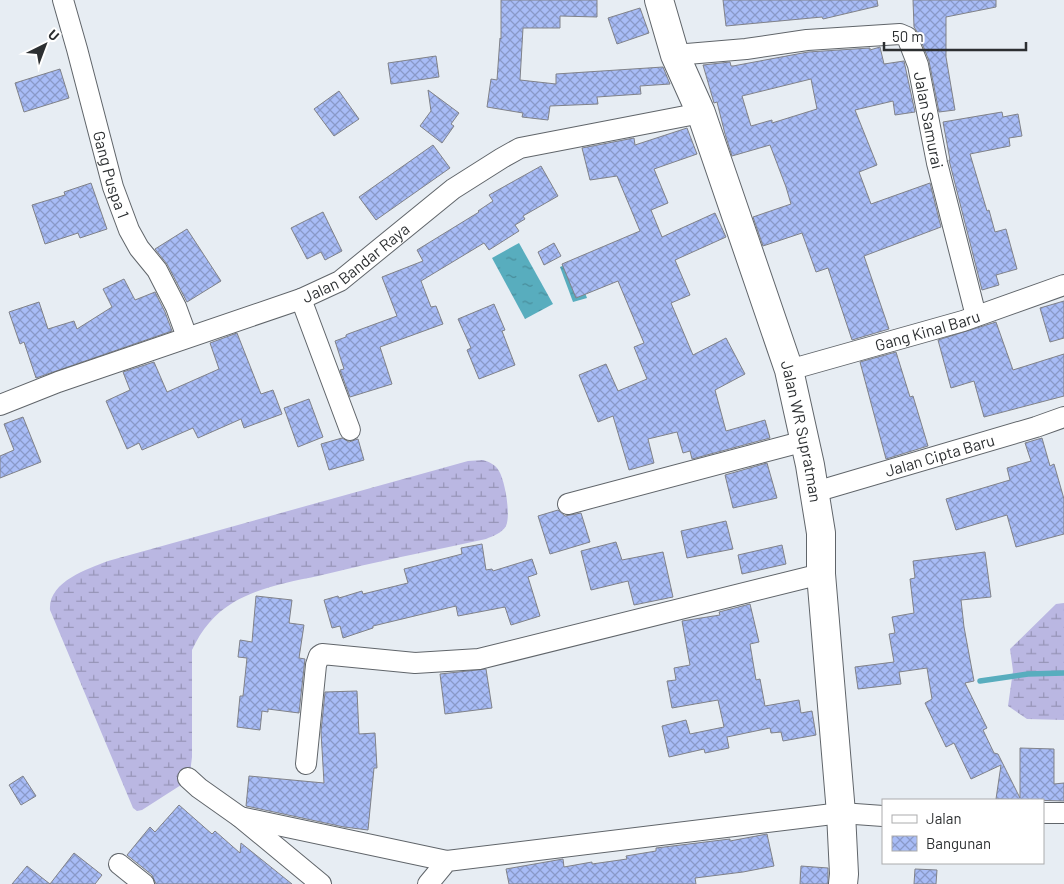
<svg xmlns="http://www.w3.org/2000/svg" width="1064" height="884" font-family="Barlow,sans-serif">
<defs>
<pattern id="wetland-marsh" width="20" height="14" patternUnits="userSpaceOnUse" patternTransform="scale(1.25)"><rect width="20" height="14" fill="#bab7e2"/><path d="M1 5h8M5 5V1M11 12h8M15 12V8" fill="none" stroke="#9795b8"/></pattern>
<pattern id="water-ripples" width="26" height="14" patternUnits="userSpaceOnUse" patternTransform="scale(1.25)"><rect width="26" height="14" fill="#58adbe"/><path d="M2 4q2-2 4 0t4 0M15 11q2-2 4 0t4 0" fill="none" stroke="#498d9b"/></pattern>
<pattern id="building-cross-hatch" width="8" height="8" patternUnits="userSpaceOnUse" patternTransform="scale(1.25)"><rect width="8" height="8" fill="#a8bcf6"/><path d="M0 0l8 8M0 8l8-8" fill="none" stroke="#8999c8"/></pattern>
</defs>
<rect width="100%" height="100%" fill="#e7edf3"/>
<!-- wetland -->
<g fill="url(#wetland-marsh)">
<path d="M483,460C489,462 495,464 499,471C505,481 511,515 506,526C502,533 493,536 486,539C430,551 374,562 318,576C289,582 260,587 234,602C214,614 202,629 192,650V757L190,773L181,785L142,810L137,811L133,808L50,610C48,582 87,569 108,561L468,461Z"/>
<path d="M1064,603V720L1027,719L1008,706L1013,671L1010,649L1056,604Z"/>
</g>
<!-- water -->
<g fill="url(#water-ripples)">
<path d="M519,243L553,304L525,319L492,258Z"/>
<path d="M573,261L587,298L573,302L560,267Z"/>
</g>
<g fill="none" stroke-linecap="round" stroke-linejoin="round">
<!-- stream -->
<path stroke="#58adbe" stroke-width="5.5" d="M980,681L1028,674L1064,673"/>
</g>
<!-- building -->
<g fill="url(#building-cross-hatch)" stroke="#808289" fill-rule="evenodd">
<path d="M501,0H597V17L560,16V28H523L520,80L556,84V74L663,67L670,84L640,86L641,94L597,97L598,104L550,106L548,120L522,117L523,113L487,107L491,79L497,80L500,38L501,39Z"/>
<path d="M723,0H877L878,6L823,19L822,17L726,26Z"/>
<path d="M913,0H996V7L946,17V57L955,110L939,112L929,61L918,33L914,27Z"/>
<path d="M640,8L649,33L617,44L608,18Z"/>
<path d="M880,47L884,64L904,61L915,112L895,115L893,101L855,110L877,165L859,172L871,204L930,183L941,227L864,256L889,329L852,340L828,268L816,272L802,233L763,246L753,217L791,204L786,187L770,145L732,156L725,134L717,102L714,103L703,65L730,62L731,66H733L808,52L870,48V50ZM811,79L817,109L772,123V120L751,126L742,96Z"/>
<path d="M436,56L439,77L391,84L388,63Z"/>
<path d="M60,69L69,98L24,112L15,83Z"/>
<path d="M428,90L459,113L451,124L454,126L442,143L420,126L431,111Z"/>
<path d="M339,91L359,119L334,136L314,109Z"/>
<path d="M1002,112L1003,117L1018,114L1022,136L1009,138L1010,146L970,154L987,211L989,210L995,232L1006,229L1017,269L996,275L999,285L982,290L949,160H950L943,122Z"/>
<path d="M687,128L697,154L654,169L668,203L651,210L662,237L715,213L726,237L675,260L690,295L671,303L693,355L726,338L745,374L715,390L726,431L765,420L770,438L692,459L690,451L683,453L677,432L648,439L654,463L629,470L613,416L598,422L579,375L606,364L618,391L647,379L634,347L644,343L618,281L576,298L562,264L640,231L617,176L590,180L582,148L634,138L635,145Z"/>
<path d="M433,145L450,168L376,220L359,197Z"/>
<path d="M541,166L558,196L523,216L525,219L515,225L519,231L489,250L484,243L421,281L431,307L436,306L443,324L380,347L392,384L350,397L340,370L344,369L335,341L346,337V335L348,334L397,316L382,277L423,261L417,250L479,212L478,211L493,201L489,195Z"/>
<path d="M91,183L107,229L80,238L78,233L45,244L32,205L65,195L64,192Z"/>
<path d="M323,212L342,251L325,260L321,252L307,259L291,228Z"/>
<path d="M187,229L221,281L187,302L167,264L155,249Z"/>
<path d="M554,243L561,256L544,265L538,252Z"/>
<path d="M124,279L135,300L155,292L165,312L172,331L36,378L24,342L20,344L9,312L39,302L48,329L74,321L77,329L112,307L103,289Z"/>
<path d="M1064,301V338L1050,342L1040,308Z"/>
<path d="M494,304L505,330L502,331L515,365L479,379L467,350L471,348L458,319Z"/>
<path d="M996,322L1013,370L1064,354V396L984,417L974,381L951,388L938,340Z"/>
<path d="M237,333L261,394L273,390L282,414L244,428L241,419L198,438L193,428L142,450L139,443L127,449L106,401L130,390L123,372L154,362L167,392L219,369L210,343Z"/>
<path d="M896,352L910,397L913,396L928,446L886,459L860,362Z"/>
<path d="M309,399L323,437L298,447L284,408Z"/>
<path d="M23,417L41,462L0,478V456L14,450L4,424Z"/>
<path d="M342,438L349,442L358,439L364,460L329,470L321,444Z"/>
<path d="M1042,438L1050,466L1054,464L1064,499V534L1016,547L1007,515L956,530L946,499L1010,480L1007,468L1031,461L1025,443Z"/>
<path d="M767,463L777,498L733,508L725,475Z"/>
<path d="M558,510L565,516L581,513L590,542L550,554L538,516Z"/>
<path d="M726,521L733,549L687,558L681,531Z"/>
<path d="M616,542L622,560L663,552L673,597L634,605L628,581L591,590L581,551Z"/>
<path d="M482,544L486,570L492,569L493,571L532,559L537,574L528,577L540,616L511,625L505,607L458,616L456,606L373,626V628L343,638L340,626L332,628L324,600L338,596L339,598L362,591L363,594L408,583L404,569L462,554L461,548Z"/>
<path d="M782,545L786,564L742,574L738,555Z"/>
<path d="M985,552L991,597L961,600L964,627L974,681L965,683L987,728L983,730L994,753L998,754L1020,798V748L1054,749V784L1064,783V801L996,799L1001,765L971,779L954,743L946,747L925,703L932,699L927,668L899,672L901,684L858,689L855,667L894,662L889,634L895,633L892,617L914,613L910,579L915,578L913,561Z"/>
<path d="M256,596L292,600L289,623L304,625L299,658L305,659L299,713L268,709V712L262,711L260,730L237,727L240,696H243L247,658L238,657L240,640L252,642Z"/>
<path d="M750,604L759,642L750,644L756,680L760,679L765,706L799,700L801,713L812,711L816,735L783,741L781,732L771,733L770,728L727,737L729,748L705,753L704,749L669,757L662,726L686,720L690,734L724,727L718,700L672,708L667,681L676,680L674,668L690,665L682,621L720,615L719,612Z"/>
<path d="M486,669L492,708L445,714L440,674Z"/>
<path d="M357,691L359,734L375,733L377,768H374L368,830L344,827L246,806L249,776L324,783L321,732L325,692Z"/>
<path d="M23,776L36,796L21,805L9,785Z"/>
<path d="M179,805L212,834L215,831L240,853L241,843L292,884H156L152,875L127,855L150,827L155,832Z"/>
<path d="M767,834L774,866L743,872L695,878L696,884H509L506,869L563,859L564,867L592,862V864L627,859L626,856L656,851V848L730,839V841Z"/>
<path d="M74,853L102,875L95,884H12L27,866L50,884Z"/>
<path d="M801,866L828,868V884H800Z"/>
<path d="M915,869L937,870L936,884H914Z"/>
</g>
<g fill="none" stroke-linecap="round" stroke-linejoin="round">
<defs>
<g id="minor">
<path id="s1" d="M63,0L77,49L113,187L129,230L139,248L157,270L176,307L187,337"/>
<path id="s2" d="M675,55L746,49L807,40L900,34L907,37L918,65L937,163L976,316"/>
<path d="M301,299L350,430"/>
<path id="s3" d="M789,370L963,321L1064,285"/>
<path id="s4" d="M0,405L58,382L301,299L340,281L453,189L502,158L520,148L701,113"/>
<path id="s5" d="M815,492L1036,427L1064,417"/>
<path d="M568,504L805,441"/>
<path d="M306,764L316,665L319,656L322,654L415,663L479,659L821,574"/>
<path d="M188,778L199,788L240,817L321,884"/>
<path d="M1043,813H1064"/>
<path d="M240,817L447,861"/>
<path d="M119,864L144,884"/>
<path d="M428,884L447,861L841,813L883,816"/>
</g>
<g id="highway">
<path id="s6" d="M659,0L675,55L701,113L789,370L810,465L821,533V574L841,813L844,874L843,884"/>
</g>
</defs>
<!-- minor casing -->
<use href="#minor" stroke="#60656a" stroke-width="22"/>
<!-- highway casing -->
<use href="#highway" stroke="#60656a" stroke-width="30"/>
<!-- minor -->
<use href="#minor" stroke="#fff" stroke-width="20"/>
<!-- highway -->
<use href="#highway" stroke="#fff" stroke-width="28"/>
</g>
<g text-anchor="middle" stroke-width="4" stroke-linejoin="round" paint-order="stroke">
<!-- street labels -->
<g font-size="16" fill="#2c2f31" stroke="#fff">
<text dy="6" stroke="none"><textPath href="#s2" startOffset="320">Jalan Samurai</textPath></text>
<text dy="6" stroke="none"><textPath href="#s1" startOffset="181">Gang Puspa 1</textPath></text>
<text dy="6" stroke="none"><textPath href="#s4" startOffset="385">Jalan Bandar Raya</textPath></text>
<text dy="6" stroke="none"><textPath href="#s3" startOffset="144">Gang Kinal Baru</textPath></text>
<text dy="6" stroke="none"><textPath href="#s6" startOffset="455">Jalan WR Supratman</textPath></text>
<text dy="6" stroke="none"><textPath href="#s5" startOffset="130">Jalan Cipta Baru</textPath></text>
</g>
</g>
<!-- legend -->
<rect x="882" y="799" width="162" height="65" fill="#ffffff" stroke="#abacad"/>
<rect x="892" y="815" width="25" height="8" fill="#ffffff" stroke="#abacad"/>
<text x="926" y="824" font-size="15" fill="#2c2f31">Jalan</text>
<rect x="892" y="836" width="25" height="15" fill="url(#building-cross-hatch)" stroke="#abacad"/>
<text x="926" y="849" font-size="15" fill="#2c2f31">Bangunan</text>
<!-- north arrow -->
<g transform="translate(45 45) rotate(42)" stroke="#ffffff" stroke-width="4" paint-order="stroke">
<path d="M0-4L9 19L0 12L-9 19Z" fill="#2c2f31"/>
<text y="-8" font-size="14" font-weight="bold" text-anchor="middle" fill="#2c2f31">U</text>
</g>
<!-- scale -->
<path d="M884 42v8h142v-8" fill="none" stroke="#2c2f31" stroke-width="2.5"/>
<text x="892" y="42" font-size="15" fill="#2c2f31" stroke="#ffffff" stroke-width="4" paint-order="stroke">50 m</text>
</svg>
